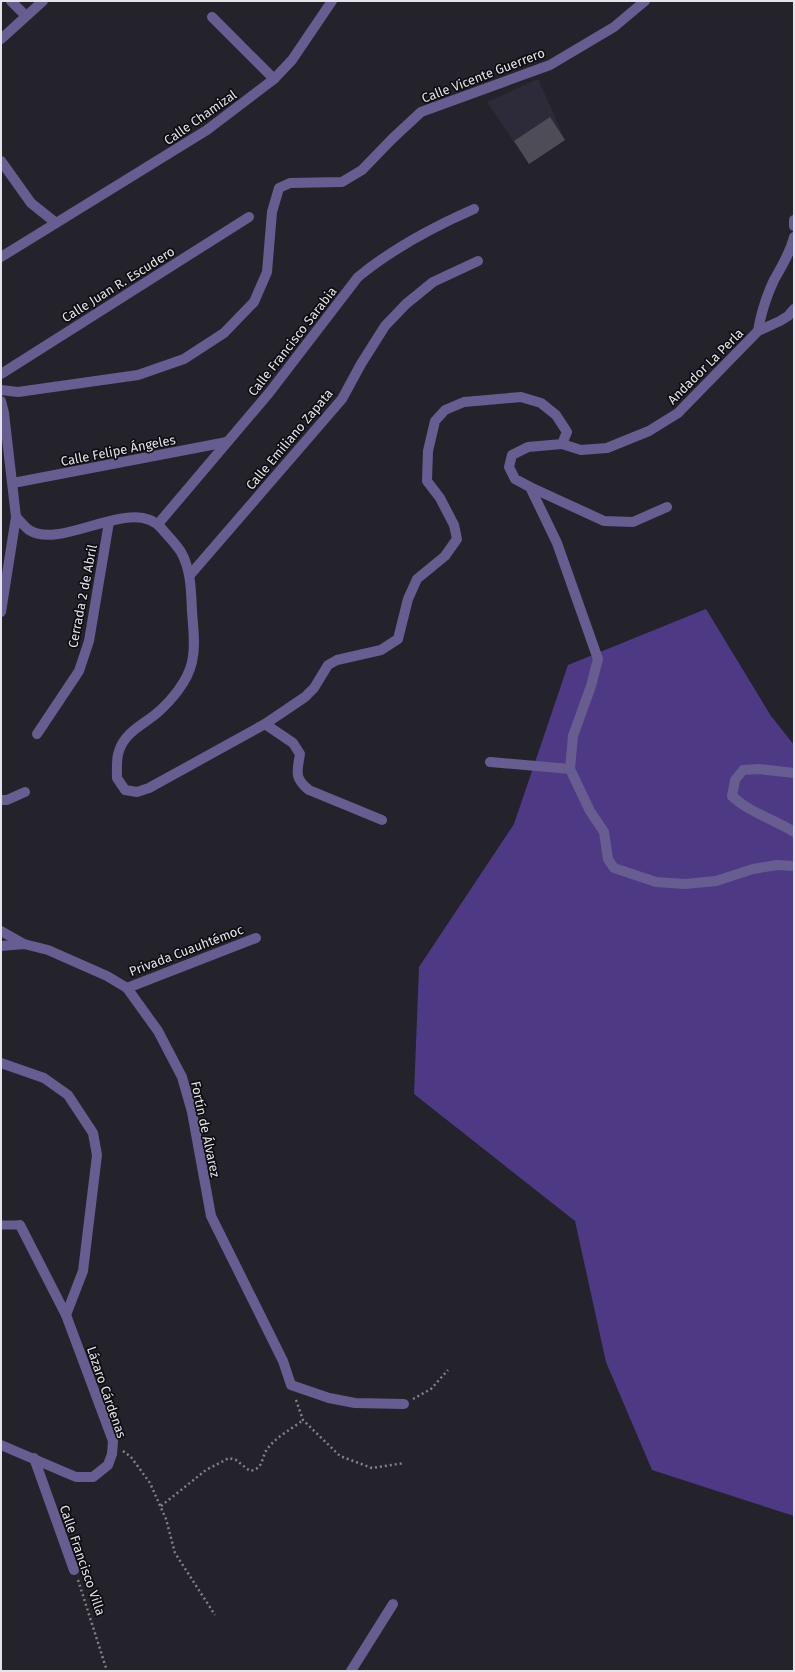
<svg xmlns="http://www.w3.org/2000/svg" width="795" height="1672" font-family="'Fira Sans',sans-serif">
<rect width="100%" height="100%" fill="#24232c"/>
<!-- built -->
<path fill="#2d2b39" d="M538,79L565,140L529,164L487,102Z"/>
<!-- forest -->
<path fill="#4e3985" d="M706,609L771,716L794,745V1516L652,1470L606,1362L575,1221L414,1094L419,967L514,824L568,665Z"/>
<!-- building -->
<path fill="#4e4c56" d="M550,117L565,140L529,164L514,141Z"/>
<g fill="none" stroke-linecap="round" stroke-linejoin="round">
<!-- path -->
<g stroke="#828189" stroke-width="2.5" stroke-dasharray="2 3" stroke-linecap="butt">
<path d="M413,1399L431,1389L448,1370"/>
<path d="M296,1400L303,1420L340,1456L372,1468L404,1463"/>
<path d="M123,1451L131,1457L150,1483L166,1519L175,1553L215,1615"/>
<path d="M161,1506L206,1470L229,1458L236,1460L250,1471C265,1468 260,1458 268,1448C275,1438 293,1428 303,1420"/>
<path d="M78,1580L107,1671"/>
</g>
<!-- pedestrian -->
<path stroke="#675d90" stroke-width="9" d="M1,1225H20"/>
<!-- minor -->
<g stroke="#675d90" stroke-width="10">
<path d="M11,1L26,16"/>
<path d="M212,17L274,79"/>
<path d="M1,39L43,1"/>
<path d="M1,161L31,203L56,223"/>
<path d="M794,220V226"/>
<path d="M1,257L207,130L274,79L292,60L332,1"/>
<path d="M758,331C761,313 766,297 774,280C782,266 790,253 794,237"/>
<path d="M1,374L249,217"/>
<path d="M1,390L18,392L138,375L184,359L224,333L254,302L267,272L272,212L279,188L290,183L342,182L362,170L392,139L421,112L550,65L614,27L645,1"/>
<path d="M1,401L4,413L16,517L1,612"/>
<path d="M562,444L581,450L607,448L649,431L678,413L758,331L780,321L788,316L794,309"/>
<path d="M13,483L227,442"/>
<path d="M530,487L557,543L598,659L591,686L573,736L570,769L590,811L604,832L608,859L614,868L656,882L685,884L716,881L753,869L777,865L794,866"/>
<path d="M16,517C20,521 25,527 29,530C62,551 133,494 162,529C168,536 176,544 181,552C191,570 191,590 192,611C193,627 196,645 192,662C188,681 171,701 157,713C143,725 125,732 119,751C116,759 117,769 117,778L125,790L137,792L149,788L265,724L305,697L314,688L328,665L337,660L381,650L398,639L408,599L417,579L445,556L457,539L454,525L440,498L427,481L428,451L435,421L445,410L464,402L521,397L541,403L556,415L567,432L562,444L528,447L512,455L509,467L515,479L530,487L604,521L633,522L667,507"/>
<path d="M158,524L269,393L358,277C392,249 433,227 474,209"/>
<path d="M190,575L342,399L361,364L385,326L406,304L433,282L478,261"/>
<path d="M265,724L293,743L300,754C297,772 294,778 309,790L382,820"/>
<path d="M37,734L79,671L89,641L109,522"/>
<path d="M490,762L570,769"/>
<path d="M794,773L759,769L743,770L735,780L732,796C750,813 774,819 794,832"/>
<path d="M1,800H7L25,792"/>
<path d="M1,931L24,944"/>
<path d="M1,946L24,944L48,950L107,976L127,988L158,1031L182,1077L192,1112L211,1216L283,1361L291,1385L329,1398L355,1403L404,1404"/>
<path d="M127,988L256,938"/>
<path d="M1,1063L44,1078L68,1095L93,1133L97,1155L83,1271L66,1315"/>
<path d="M1,1445L76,1477H93L108,1465L112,1454L113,1441L66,1315L20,1225"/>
<path d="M34,1458L74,1570"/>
<path d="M351,1671L393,1604"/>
</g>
</g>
<g text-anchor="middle" stroke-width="3.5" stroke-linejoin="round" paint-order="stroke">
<!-- street labels -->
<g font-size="13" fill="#e4e3e9" stroke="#0e0d11">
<text transform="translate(483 75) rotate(-21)" y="5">Calle Vicente Guerrero</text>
<text transform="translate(200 117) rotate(-35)" y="5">Calle Chamizal</text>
<text transform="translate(118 284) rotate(-32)" y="5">Calle Juan R. Escudero</text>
<text transform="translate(292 341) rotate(-52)" y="5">Calle Francisco Sarabia</text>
<text transform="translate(705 366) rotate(-45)" y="5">Andador La Perla</text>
<text transform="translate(289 439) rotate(-50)" y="5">Calle Emiliano Zapata</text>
<text transform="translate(118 450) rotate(-11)" y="5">Calle Felipe Ángeles</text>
<text transform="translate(82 596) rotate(-79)" y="5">Cerrada 2 de Abril</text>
<text transform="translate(186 950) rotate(-21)" y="5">Privada Cuauhtémoc</text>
<text transform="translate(206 1129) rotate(78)" y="5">Fortín de Álvarez</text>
<text transform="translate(107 1392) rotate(71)" y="5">Lázaro Cárdenas</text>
<text transform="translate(83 1560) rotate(71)" y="5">Calle Francisco Villa</text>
</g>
</g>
<!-- border -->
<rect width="795" height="1672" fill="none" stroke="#e4e3e9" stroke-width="4"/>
</svg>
